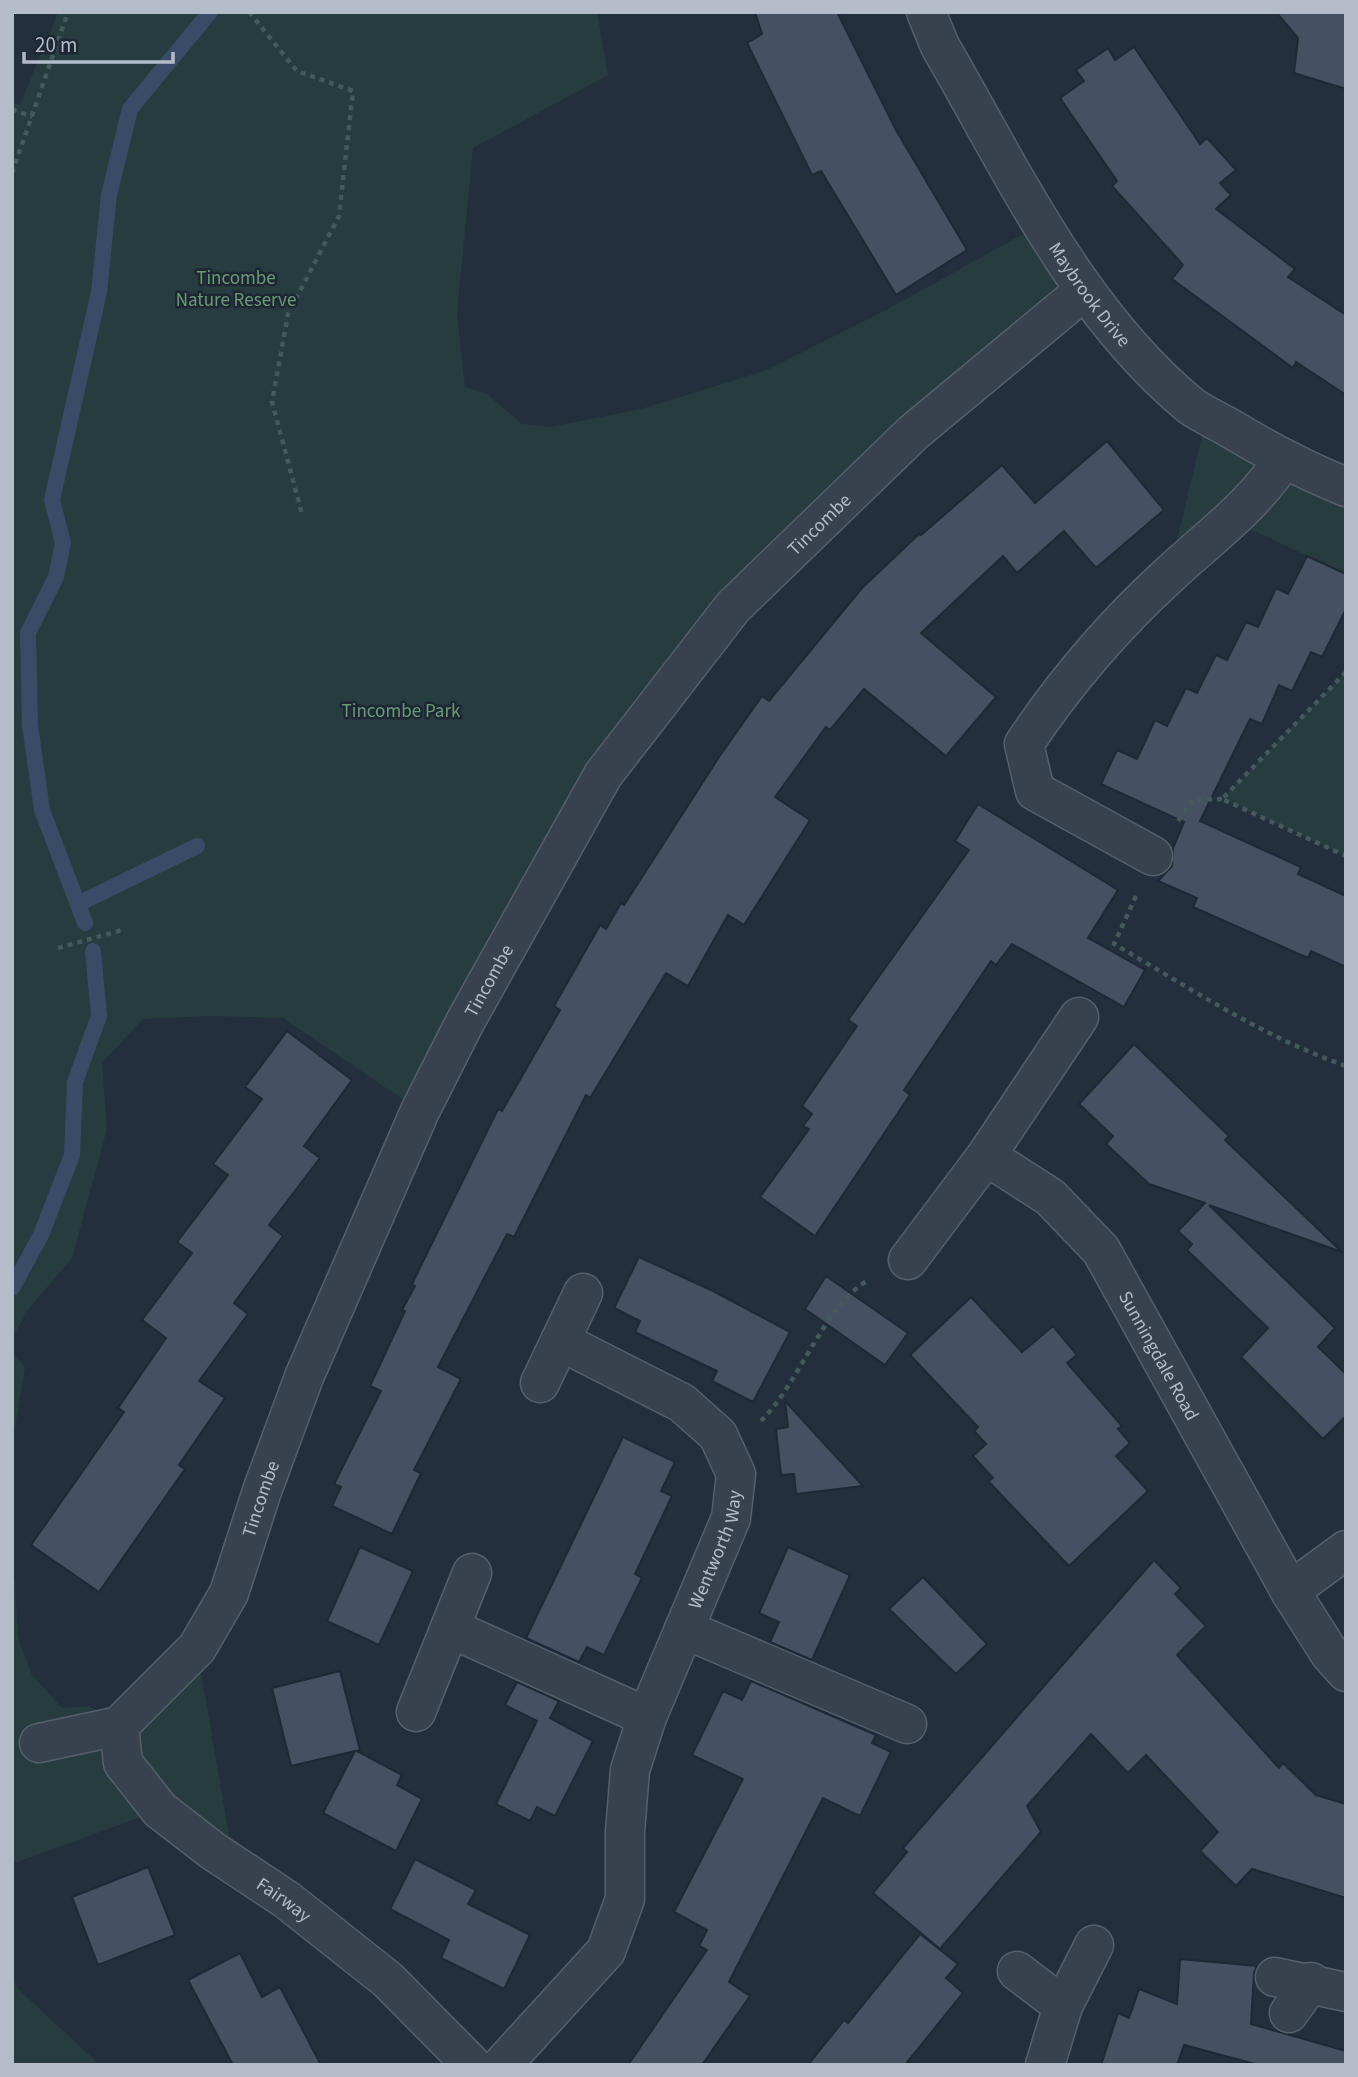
<svg xmlns="http://www.w3.org/2000/svg" width="1358" height="2077" font-family="'Source Sans 3',sans-serif">
<rect width="100%" height="100%" fill="#242f3e"/>
<!-- green -->
<g fill="#263c3f">
<path d="M58,12H597L608,75L473,148L457,313L465,387L487,394L522,424L550,427L641,409L767,370L888,309L1043,223L1085,290L914,432L603,775L420,1111L283,1018L210,1016L143,1019L102,1063L107,1129L72,1258L28,1310L12,1338V102L20,105Z"/>
<path d="M1207,415L1346,487V574L1231,520L1169,574Z"/>
<path d="M1346,672V856L1222,799Z"/>
<path d="M12,1353L25,1367L12,1446Z"/>
<path d="M12,1574L15,1580L18,1637L32,1675L62,1708L89,1706L119,1726L197,1648L234,1865L160,1810L12,1864Z"/>
<path d="M12,1976L17,1988L100,2065H12Z"/>
</g>
<g fill="none" stroke-linecap="round" stroke-linejoin="round">
<!-- stream -->
<g stroke="#394c67" stroke-width="16">
<path d="M78,904L197,846"/>
<path d="M85,923L42,810L30,725L28,633L56,577L63,543L52,500L99,292L109,195L130,109L210,12"/>
<path d="M12,1288L41,1235L72,1155L75,1082L99,1016L93,951"/>
</g>
</g>
<!-- building -->
<g fill="#455162" stroke="#1f2835" stroke-width="2">
<path d="M755,12H837L896,130L967,250L896,295L821,171L812,175L747,43L762,34Z"/>
<path d="M1276,12H1346V89L1294,73L1298,38Z"/>
<path d="M1134,47L1200,144L1207,138L1236,170L1220,183L1231,195L1216,209L1295,269L1288,277L1346,315V395L1296,362L1293,368L1172,279L1183,265L1112,186L1117,181L1060,98L1084,81L1076,70L1108,48L1115,60Z"/>
<path d="M1107,441L1164,510L1096,568L1064,531L1017,573L1003,556L921,633L996,697L946,756L864,689L830,730L826,727L775,797L810,820L744,925L728,915L688,986L666,973L590,1098L586,1095L514,1237L507,1234L438,1367L461,1379L414,1470L421,1473L392,1534L332,1506L341,1487L334,1484L381,1391L370,1386L405,1311L402,1310L415,1286L412,1284L498,1109L502,1111L560,1010L554,1006L600,925L606,929L621,903L624,905L719,757L762,696L769,701L862,588L919,534L921,535L1002,465L1035,503Z"/>
<path d="M1307,556L1346,574V609L1322,657L1311,652L1292,691L1279,685L1262,724L1250,719L1200,821L1301,867L1298,874L1346,896V967L1311,951L1308,958L1193,907L1197,898L1158,881L1172,866L1173,848L1184,822L1101,784L1117,750L1137,759L1155,720L1167,726L1186,688L1197,693L1216,655L1227,660L1246,622L1258,627L1276,588L1288,594Z"/>
<path d="M978,804L1118,890L1088,938L1145,970L1124,1007L1012,944L996,965L991,961L904,1090L910,1095L815,1236L760,1197L809,1129L803,1126L812,1114L802,1106L857,1026L848,1020L969,850L955,841Z"/>
<path d="M287,1031L352,1080L304,1146L320,1158L269,1225L283,1236L234,1303L248,1314L199,1381L225,1398L179,1465L185,1469L99,1592L31,1545L124,1412L118,1408L166,1338L142,1320L192,1253L177,1242L228,1175L213,1164L262,1099L245,1087Z"/>
<path d="M1134,1044L1229,1136L1225,1140L1342,1252L1209,1205L1335,1328L1318,1347L1346,1374V1416L1323,1439L1241,1357L1268,1328L1187,1250L1192,1244L1178,1231L1205,1203L1149,1184L1106,1144L1113,1136L1079,1104Z"/>
<path d="M639,1257L713,1291L790,1332L753,1402L712,1381L717,1371L635,1332L640,1321L614,1308Z"/>
<path d="M826,1276L908,1333L885,1365L805,1309Z"/>
<path d="M971,1297L1022,1352L1053,1326L1077,1355L1067,1363L1122,1426L1118,1429L1130,1443L1116,1456L1148,1491L1069,1566L988,1481L993,1478L973,1456L986,1444L974,1431L978,1427L910,1355Z"/>
<path d="M785,1401L807,1425L863,1486L796,1494L794,1474L781,1475L776,1429L788,1427Z"/>
<path d="M623,1437L675,1462L661,1491L672,1496L635,1574L642,1578L604,1655L587,1647L579,1662L526,1638Z"/>
<path d="M360,1547L413,1571L379,1645L327,1621Z"/>
<path d="M788,1547L850,1575L812,1660L770,1642L779,1622L759,1613Z"/>
<path d="M1154,1560L1181,1588L1175,1594L1206,1626L1177,1655L1279,1768L1283,1763L1316,1795L1346,1804V1898L1252,1869L1236,1886L1200,1851L1218,1832L1146,1755L1128,1773L1091,1734L1027,1806L1041,1832L940,1949L873,1893L907,1852L903,1848Z"/>
<path d="M923,1577L987,1644L956,1674L889,1609Z"/>
<path d="M340,1671L360,1750L357,1751L402,1775L397,1785L422,1799L396,1851L323,1813L355,1751L291,1766L272,1688Z"/>
<path d="M751,1681L876,1735L872,1743L891,1752L860,1816L823,1798L729,1982L750,1996L702,2065H628L707,1950L699,1946L707,1930L674,1912L743,1779L692,1755L723,1691L742,1700Z"/>
<path d="M517,1682L559,1701L550,1718L593,1741L555,1816L537,1807L530,1821L496,1804L537,1721L505,1705Z"/>
<path d="M415,1859L476,1890L468,1904L530,1935L504,1989L441,1958L449,1940L390,1909Z"/>
<path d="M148,1867L175,1935L98,1965L72,1897Z"/>
<path d="M920,1934L958,1964L946,1978L963,1993L905,2065H808L844,2020L848,2023Z"/>
<path d="M240,1953L262,1997L280,1987L321,2065H233L188,1980Z"/>
<path d="M1180,1959L1257,1966L1254,1973L1251,2024L1346,2051V2065H1259L1184,2045L1177,2065H1101L1118,2013L1129,2018L1139,1989L1177,2004Z"/>
</g>
<g fill="none" stroke-linecap="round" stroke-linejoin="round">
<defs>
<g id="minor">
<path id="s1" d="M926,12L940,46C1012,170 1077,312 1191,406C1202,414 1216,420 1228,427C1266,450 1304,470 1346,487"/>
<path d="M1153,856L1035,791L1024,744C1066,681 1114,625 1170,574C1210,537 1253,506 1283,460"/>
<path id="s2" d="M986,1156L1050,1197L1101,1250L1290,1591L1330,1654L1346,1672"/>
<path d="M908,1260L986,1156L1079,1017"/>
<path d="M540,1383L583,1293"/>
<path d="M1290,1591L1346,1550"/>
<path d="M450,1628L647,1717"/>
<path d="M684,1629L907,1724"/>
<path d="M416,1712L472,1573"/>
<path id="s3" d="M119,1726L123,1763L160,1810L213,1851L287,1900L388,1980L472,2065"/>
<path id="s4" d="M39,1743L119,1726L197,1648L229,1593L262,1491L304,1377L420,1111L465,1022L603,775L733,607L914,432L1085,290"/>
<path d="M1017,1971L1063,2006"/>
<path d="M1275,1977L1346,1992"/>
<path d="M1289,2013L1311,1982"/>
<path id="s5" d="M502,2065L606,1951L625,1899V1832L630,1770L647,1717L731,1518L736,1474L718,1435L682,1403L560,1341"/>
<path d="M1045,2065L1063,2006L1094,1945"/>
</g>
</defs>
<!-- minor casing -->
<use href="#minor" stroke="#565f6c" stroke-width="41"/>
<!-- path -->
<g stroke="#44595c" stroke-width="4.5" stroke-dasharray="5 5" stroke-linecap="butt">
<path d="M249,12L297,71L353,91L339,216L288,314L272,402L302,514"/>
<path d="M12,109L32,117"/>
<path d="M12,173L68,12"/>
<path d="M1346,672L1222,799L1346,856"/>
<path d="M1178,821L1193,800L1222,799"/>
<path d="M1136,896L1114,944C1190,988 1263,1037 1346,1066"/>
<path d="M58,948L122,930"/>
<path d="M761,1421C799,1384 825,1303 869,1280"/>
</g>
<!-- minor -->
<use href="#minor" stroke="#38414e" stroke-width="38"/>
</g>
<g text-anchor="middle" stroke-width="5" stroke-linejoin="round" paint-order="stroke">
<!-- park labels -->
<g font-size="19" fill="#6b9a76" stroke="#1d2633">
<text x="236" y="284">Tincombe<tspan x="236" dy="22">Nature Reserve</tspan></text>
<text x="401" y="717">Tincombe Park</text>
</g>
<!-- street labels -->
<g font-size="19" fill="#b4bcc9" stroke="#1d2633">
<text dy="7" stroke="none"><textPath href="#s1" startOffset="327">Maybrook Drive</textPath></text>
<text dy="7" stroke="none"><textPath href="#s4" startOffset="1489">Tincombe</textPath></text>
<text dy="7" stroke="none"><textPath href="#s4" startOffset="922">Tincombe</textPath></text>
<text dy="7" stroke="none"><textPath href="#s2" startOffset="270">Sunningdale Road</textPath></text>
<text dy="7" stroke="none"><textPath href="#s4" startOffset="355">Tincombe</textPath></text>
<text dy="7" stroke="none"><textPath href="#s5" startOffset="576">Wentworth Way</textPath></text>
<text dy="7" stroke="none"><textPath href="#s3" startOffset="250">Fairway</textPath></text>
</g>
</g>
<!-- border -->
<rect width="1358" height="2077" fill="none" stroke="#b4bcc9" stroke-width="28"/>
<!-- scale -->
<path d="M24 52v10h149v-10" fill="none" stroke="#b4bcc9" stroke-width="3.5"/>
<text x="35" y="52" font-size="21" fill="#b4bcc9" stroke="#1d2633" stroke-width="5" paint-order="stroke">20 m</text>
</svg>
